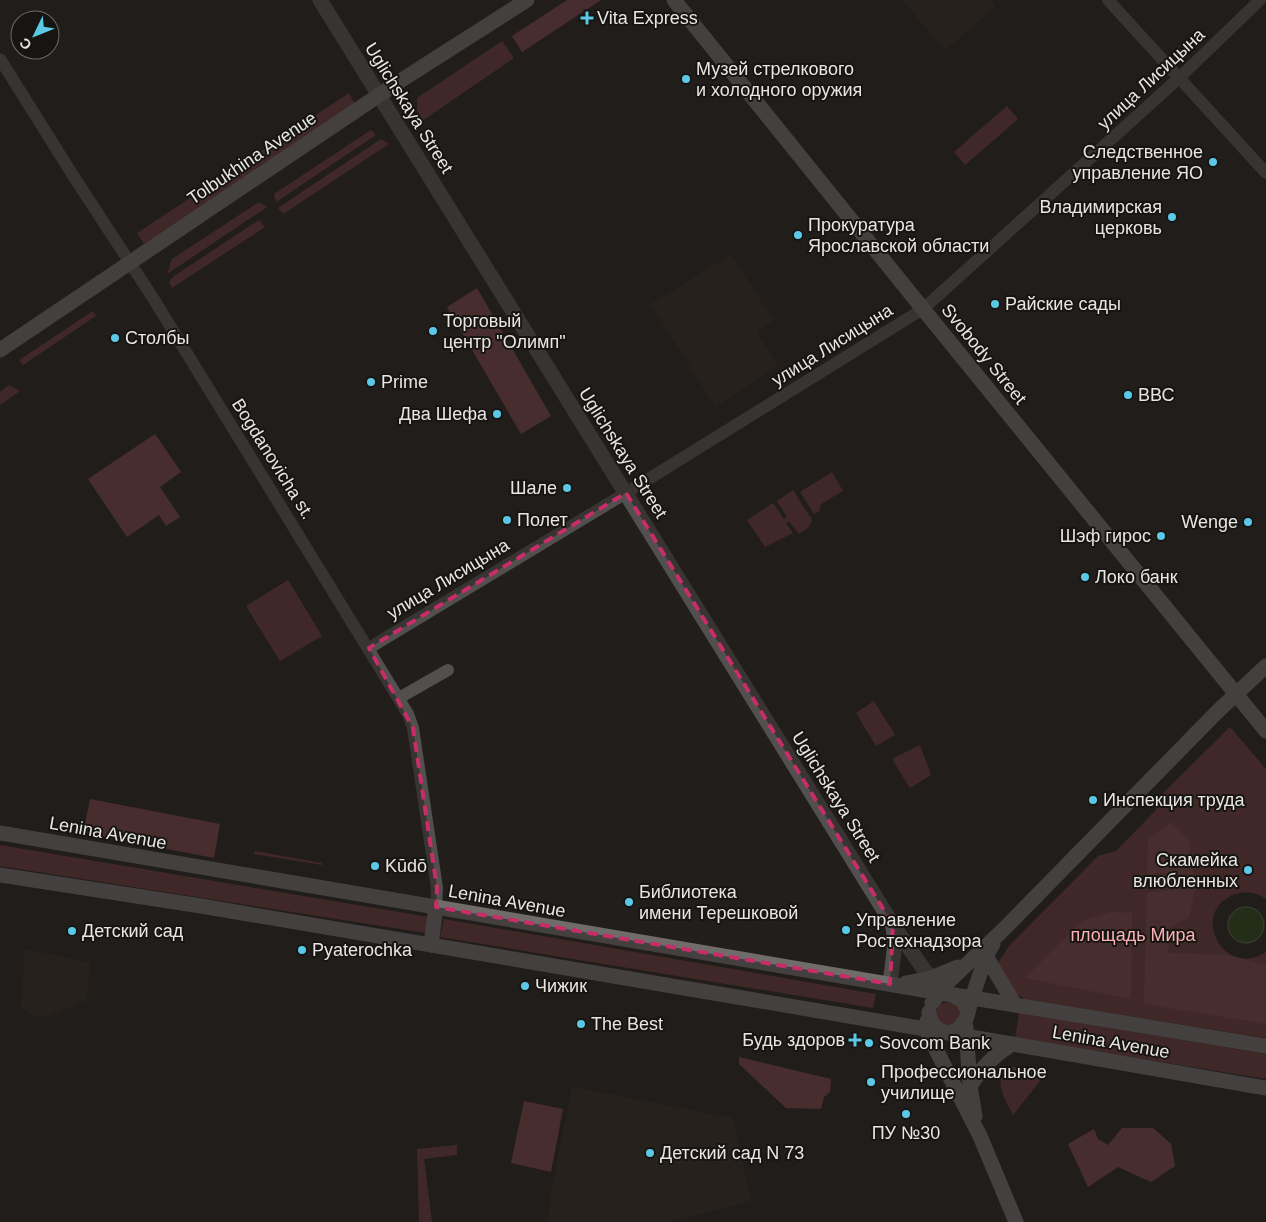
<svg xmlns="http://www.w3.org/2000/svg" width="1266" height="1222" font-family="Arial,sans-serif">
<rect width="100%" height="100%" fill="#211e1b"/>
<!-- built -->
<g fill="#2d271f">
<path d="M902,0H991L996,6L945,50Z"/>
<path d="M731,255L774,321L757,332L778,366L715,407L651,304Z"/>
<path d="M25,949L91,963L86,1000L45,1017H37L21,1008Z"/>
<path d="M572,1087L733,1118L751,1201L668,1222H548L552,1188Z"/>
</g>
<!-- green -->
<g fill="#693539">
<path d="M502,41L514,58L422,121L417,111V98Z"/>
<path d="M349,93L355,104L144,244L137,233Z"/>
<path d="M1007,106L1018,119L965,165L954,152Z"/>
<path d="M371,130L376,135L276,202L274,194Z"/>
<path d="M381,139L389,144L283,214L278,208Z"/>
<path d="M259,202L267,207L167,274L172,259Z"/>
<path d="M259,220L265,227L172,288L169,282L174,276Z"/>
<path d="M93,311L96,316L23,365L19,360Z"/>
<path d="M9,385L20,391L0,405V392Z"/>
<path d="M832,472L843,491L821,504L819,511L814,514L800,492Z"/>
<path d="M793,490L812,520L809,527L799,534L789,521L786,523L793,533L765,547L747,520L773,503L784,519L787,517L777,501Z"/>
<path d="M288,580L322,636L280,661L246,606Z"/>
<path d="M874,701L895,735L876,746L856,713Z"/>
<path d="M1230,727L1266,769V899C1256,892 1245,890 1233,895C1189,913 1224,980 1266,952V1038L1025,999L1014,993L998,963L1009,946L1098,856L1116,851L1156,810L1157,799Z"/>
<path d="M920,745L931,775L910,788L892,759Z"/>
<path d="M0,845L429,917L426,933L0,866Z"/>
<path d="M255,851L322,863V865L254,854Z"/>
<path d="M444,919L876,994L873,1008L440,937Z"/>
<circle cx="948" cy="1014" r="12"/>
<path d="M1019,1013L1266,1054V1079L1015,1038Z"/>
<path d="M1009,1067H1023L1048,1071L1013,1115C1006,1100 991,1079 1009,1067Z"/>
<path d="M457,1145V1155L424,1159L432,1222H419L417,1149Z"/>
</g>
<!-- forest -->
<g fill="#794246">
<path d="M567,0H601L522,52L512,36Z"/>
<path d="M477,288L551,416L521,434L447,307Z"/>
<path d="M155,434L181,472L160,487L180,517L166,526L159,515L127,537L88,479Z"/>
<path d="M90,799L220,824L214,858L83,833Z"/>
<path d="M1171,822L1189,841L1193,875L1170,873L1147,874L1148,839Z"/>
<path d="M1195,887L1190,916L1164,931L1169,953L1229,955L1266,965V1024L1144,1004L1147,893Z"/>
<path d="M1111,912L1132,913L1131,999L1025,978L1082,921Z"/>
<path d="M739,1057L831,1079L830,1092L824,1097L821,1109L786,1108L739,1064Z"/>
<path d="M524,1101L563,1109L551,1172L511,1163Z"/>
<path d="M1122,1128H1153L1171,1144L1175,1166L1151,1182L1118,1167L1088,1187L1068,1144L1094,1129L1098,1139L1108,1145Z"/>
</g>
<!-- water -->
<circle fill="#294012" stroke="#627251" cx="1246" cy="925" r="18"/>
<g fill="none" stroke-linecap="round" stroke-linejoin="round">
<!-- minor -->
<g stroke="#52504f" stroke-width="12">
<path d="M1108,0L1266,173"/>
<path d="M0,59L74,177L153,298L408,714L413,728L437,888L436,907"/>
<path d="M369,648L626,493L923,309L1179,78L1260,0"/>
<path d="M399,698L448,670"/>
</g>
<!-- tertiary -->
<g stroke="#52504f" stroke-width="15">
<path d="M320,0L893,925L925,971L938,985"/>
<path d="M890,984L895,943L893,927"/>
</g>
<!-- secondary -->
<g stroke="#6f6c6a" stroke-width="15">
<path d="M674,0L923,309L1266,731"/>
<path d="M0,350L397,83L527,0"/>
<path d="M0,833L953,995L964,1002L968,1013"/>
<path d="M0,875L201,906L943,1032"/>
<path d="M431,945L436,907"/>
<path d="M986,956L1015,1005"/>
<path d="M906,983L931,978L958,967"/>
<path d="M954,995L1266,1046"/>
<path d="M932,1003L945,985L1003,930L1217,712L1266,666"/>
<path d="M929,1012C929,1022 934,1027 943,1032L1266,1088"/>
<path d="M927,1021L929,1036L980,1136L1016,1222"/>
<path d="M966,1027L970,1086L975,1116"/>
<path d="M949,1033L959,1029L966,1019L972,998L986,956L993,944"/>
<path d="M970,1086C981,1068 994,1055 1012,1044"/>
</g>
</g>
<!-- marked area -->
<path d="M0 0H1266V1222H0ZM626,493L893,925L890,984L436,907L437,888L413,728L369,648Z" fill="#211e1b" fill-opacity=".55" fill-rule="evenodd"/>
<path fill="none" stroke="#c62d69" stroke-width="4" stroke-dasharray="10 6" stroke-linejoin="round" d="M626,493L893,925L890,984L436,907L437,888L413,728L369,648Z"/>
<!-- markers -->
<g fill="#5bc8e6" stroke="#171512" stroke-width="2">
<path d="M584.5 10.5h5v5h5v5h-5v5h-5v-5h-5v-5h5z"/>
<circle cx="686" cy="79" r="5"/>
<circle cx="1213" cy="162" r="5"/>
<circle cx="1172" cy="217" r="5"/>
<circle cx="798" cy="235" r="5"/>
<circle cx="995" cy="304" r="5"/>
<circle cx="433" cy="331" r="5"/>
<circle cx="115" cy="338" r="5"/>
<circle cx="371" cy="382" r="5"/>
<circle cx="1128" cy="395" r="5"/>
<circle cx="497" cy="414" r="5"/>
<circle cx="567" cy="488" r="5"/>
<circle cx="507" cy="520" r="5"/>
<circle cx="1248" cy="522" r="5"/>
<circle cx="1161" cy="536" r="5"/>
<circle cx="1085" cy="577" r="5"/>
<circle cx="1093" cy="800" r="5"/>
<circle cx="375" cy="866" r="5"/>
<circle cx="1248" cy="870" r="5"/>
<circle cx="629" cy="902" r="5"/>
<circle cx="846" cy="930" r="5"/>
<circle cx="72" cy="931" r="5"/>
<circle cx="302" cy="950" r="5"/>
<circle cx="525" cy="986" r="5"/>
<circle cx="581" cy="1024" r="5"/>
<path d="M852.5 1032.5h5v5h5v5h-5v5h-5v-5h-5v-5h5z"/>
<circle cx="869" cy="1043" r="5"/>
<circle cx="871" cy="1082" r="5"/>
<circle cx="906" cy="1114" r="5"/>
<circle cx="650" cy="1153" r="5"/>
</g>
<g text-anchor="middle" stroke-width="4" stroke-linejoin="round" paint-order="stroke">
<!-- poi labels -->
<g font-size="18" fill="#e8e6e4" stroke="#171512" text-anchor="start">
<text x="597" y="24">Vita Express</text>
<text x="696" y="75">Музей стрелкового<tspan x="696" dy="21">и холодного оружия</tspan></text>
<text x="1203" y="158" text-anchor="end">Следственное<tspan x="1203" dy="21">управление ЯО</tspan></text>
<text x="1162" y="213" text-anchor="end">Владимирская<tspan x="1162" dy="21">церковь</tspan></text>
<text x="808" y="231">Прокуратура<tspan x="808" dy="21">Ярославской области</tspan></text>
<text x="1005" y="310">Райские сады</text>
<text x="443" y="327">Торговый<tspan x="443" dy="21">центр "Олимп"</tspan></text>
<text x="125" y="344">Столбы</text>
<text x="381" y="388">Prime</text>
<text x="1138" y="401">ВВС</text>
<text x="487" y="420" text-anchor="end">Два Шефа</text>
<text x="557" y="494" text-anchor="end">Шале</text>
<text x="517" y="526">Полет</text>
<text x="1238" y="528" text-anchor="end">Wenge</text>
<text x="1151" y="542" text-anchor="end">Шэф гирос</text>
<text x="1095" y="583">Локо банк</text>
<text x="1103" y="806">Инспекция труда</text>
<text x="1238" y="866" text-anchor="end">Скамейка<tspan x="1238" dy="21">влюбленных</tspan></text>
<text x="385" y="872">Kūdō</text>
<text x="639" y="898">Библиотека<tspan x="639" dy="21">имени Терешковой</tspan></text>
<text x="856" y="926">Управление<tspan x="856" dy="21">Ростехнадзора</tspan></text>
<text x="82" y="937">Детский сад</text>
<text x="312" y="956">Pyaterochka</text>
<text x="535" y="992">Чижик</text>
<text x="591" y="1030">The Best</text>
<text x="845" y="1046" text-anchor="end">Будь здоров</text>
<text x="879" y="1049">Sovcom Bank</text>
<text x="881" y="1078">Профессиональное<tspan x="881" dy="21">училище</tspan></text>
<text x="906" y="1139" text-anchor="middle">ПУ №30</text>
<text x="660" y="1159">Детский сад N 73</text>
</g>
<!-- street labels -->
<g font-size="18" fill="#e8e6e4" stroke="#171512">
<text transform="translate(1151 79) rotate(-43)" y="6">улица Лисицына</text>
<text transform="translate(409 108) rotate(58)" y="6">Uglichskaya Street</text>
<text transform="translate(252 158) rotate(-34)" y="6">Tolbukhina Avenue</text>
<text transform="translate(832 345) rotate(-32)" y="6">улица Лисицына</text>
<text transform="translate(984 354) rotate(51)" y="6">Svobody Street</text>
<text transform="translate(623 453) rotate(58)" y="6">Uglichskaya Street</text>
<text transform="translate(273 459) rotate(58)" y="6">Bogdanovicha st.</text>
<text transform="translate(448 579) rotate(-31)" y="6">улица Лисицына</text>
<text transform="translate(836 797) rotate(58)" y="6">Uglichskaya Street</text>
<text transform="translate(108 833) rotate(10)" y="6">Lenina Avenue</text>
<text transform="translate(507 901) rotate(10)" y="6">Lenina Avenue</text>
<text transform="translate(1111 1042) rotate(10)" y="6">Lenina Avenue</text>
</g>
<!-- park labels -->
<g font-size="18" fill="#fbb2b5" stroke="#171512">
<text x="1133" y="941">площадь Мира</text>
</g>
</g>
<!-- north arrow -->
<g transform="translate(35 35) rotate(227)"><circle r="24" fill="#171512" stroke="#6b6966"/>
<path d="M0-4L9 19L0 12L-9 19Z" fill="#5bc8e6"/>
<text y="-8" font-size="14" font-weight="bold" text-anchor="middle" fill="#e8e6e4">С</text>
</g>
</svg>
